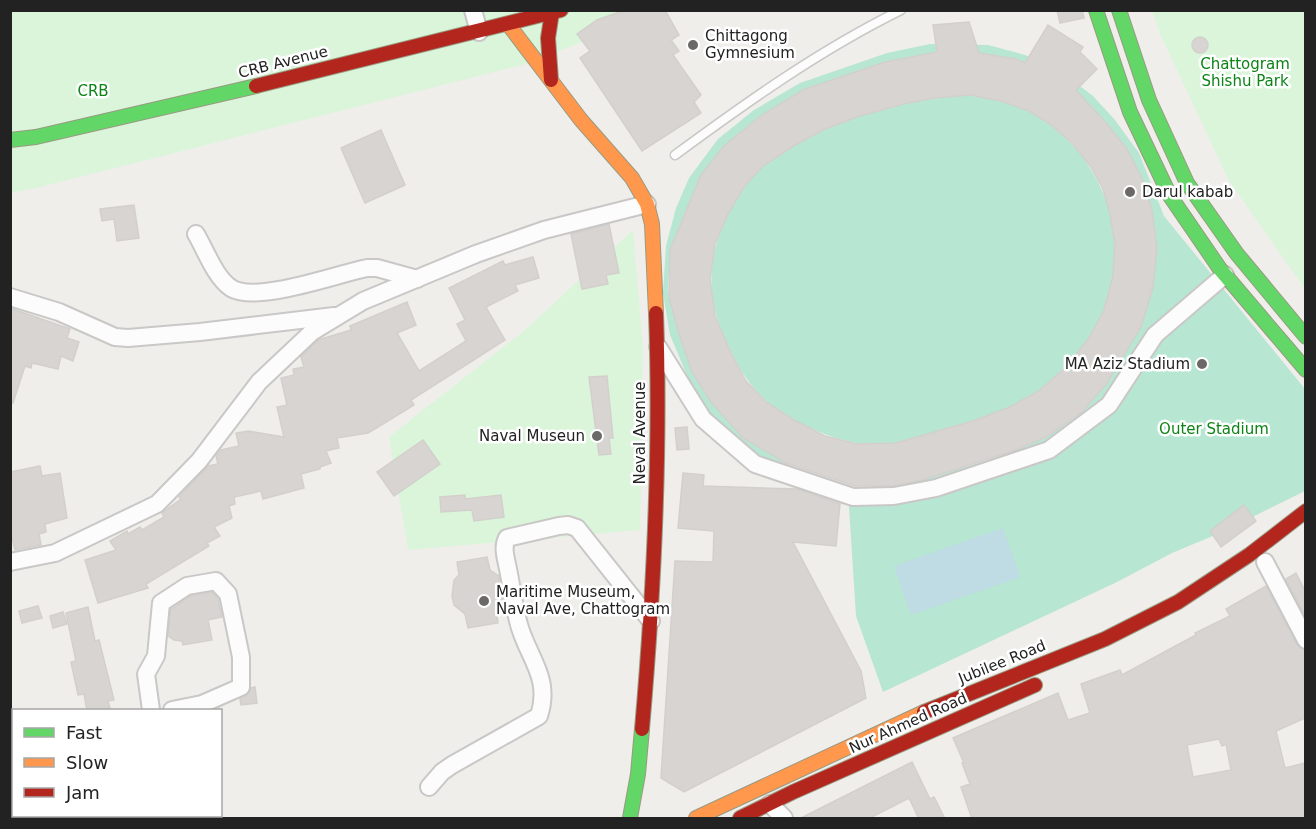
<svg xmlns="http://www.w3.org/2000/svg" width="1316" height="829" font-family="'DejaVu Sans',sans-serif">
<rect width="100%" height="100%" fill="#f0eeeb"/>
<!-- park -->
<g fill="#daf5da">
<path d="M11,11H662L526,64L36,188L11,193Z"/>
<path d="M1152,11H1305V289L1229,181L1161,36Z"/>
<path d="M633,230L643,348L640,530L408,550L389,437L525,330Z"/>
</g>
<!-- pitch -->
<g fill="#b7e6d2" fill-rule="evenodd">
<path d="M930,44L988,45L1025,55L1059,70L1093,96L1115,120L1139,153L1164,216L1305,389V491L1220,533L1172,553L1117,582L883,692L856,616L848,491L792,474L737,442L708,410L689,380L670,335L663,293L666,246L676,208L689,178L718,139L754,110L800,83L887,53ZM942,51L1016,59L1047,73L1084,99L1107,124L1127,149L1144,183L1152,210L1157,248L1153,287L1141,327L1107,383L1079,415L1046,437L999,457L897,487H849L792,467L743,438L711,402L692,372L679,334L668,290L670,250L701,175L724,146L759,117L803,90L885,62Z"/>
<path d="M970,95C990,99 1013,103 1032,113C1100,150 1136,238 1103,311C1090,342 1067,369 1041,389C1015,410 979,419 948,428C931,433 914,440 897,443C862,449 830,438 800,423C759,403 742,377 724,337C708,301 707,264 722,228C731,206 744,185 760,169C767,162 777,157 785,152C839,115 905,100 970,95Z"/>
</g>
<!-- water -->
<path fill="#bfdbe3" d="M1003,528L1020,577L911,615L894,566Z"/>
<!-- building -->
<g fill="#d7d4d2" stroke="#d3d0cc" stroke-width="1.5" fill-rule="evenodd">
<path d="M625,10H665L679,35L671,40L679,51L673,55L701,95L694,102L701,113L642,151L580,58L590,51L577,34L597,20Z"/>
<path d="M1057,10H1082L1084,18L1060,23Z"/>
<path d="M969,22L979,53L1016,59L1025,63L1048,25L1083,47L1080,52L1097,69L1076,90L1107,124L1127,149L1144,183L1152,210L1157,248L1153,287L1141,327L1107,383L1082,412L1046,437L1013,451L922,480L893,486H855L786,463L743,438L711,402L692,372L679,334L669,297L670,250L701,175L724,146L759,117L803,90L885,62L937,52L933,25ZM970,95L1001,101L1029,111L1050,124L1071,142L1091,167L1103,189L1110,214L1115,245L1113,276L1104,310L1089,338L1066,367L1039,391L1010,407L973,421L896,443L857,444L825,436L794,420L766,402L746,381L731,353L715,316L710,279L715,244L727,216L744,187L763,166L795,145L825,129L860,116L903,104L935,98Z"/>
<circle cx="1200" cy="45" r="8"/>
<path d="M381,130L405,185L365,203L341,148Z"/>
<path d="M134,205L139,238L117,241L114,219L102,221L100,209Z"/>
<path d="M609,224L619,273L606,275L608,284L582,289L571,234Z"/>
<path d="M533,257L539,278L515,285L518,291L486,307L505,340L411,400L414,405L378,427L368,433L337,438L339,448L326,451L331,463L320,467V469L301,474L304,488L263,499L261,491L234,497L235,504L229,506L232,518L214,527L220,536L207,543L209,546L146,584L148,588L98,603L85,560L116,550L110,541L127,531L128,534L140,527L142,530L164,517L162,513L181,499L179,497L208,466L218,464L216,456L221,450L239,446L236,433L248,431L284,437L277,407L287,405L281,378L294,375L293,369L304,367L301,357L318,340L351,330L350,326L407,302L416,325L397,333L419,371L466,341L457,324L465,320L449,288L503,261L505,265Z"/>
<path d="M10,308L70,329L67,338L79,342L73,361L61,356L58,369L32,363L31,368L25,366L13,403H10Z"/>
<path d="M607,376L613,438H609L611,454L599,455L589,377Z"/>
<path d="M687,427L689,449L677,450L675,428Z"/>
<path d="M423,440L440,464L394,496L377,472Z"/>
<path d="M40,466L42,476L60,473L67,518L45,524L46,532L39,534L41,545L15,550L10,530V472Z"/>
<path d="M683,473L704,475L703,486L797,489L840,504L836,546L793,542L861,671L866,698L684,792L661,778L675,561L713,562L714,531L678,528Z"/>
<path d="M465,495V499L501,495L504,517L474,521L472,510L441,512L440,497Z"/>
<path d="M1244,505L1256,521L1221,547L1210,531Z"/>
<path d="M487,557L490,570L499,576L503,603L496,610L498,623L468,628L465,614L454,605L452,596L454,580L459,575L457,562Z"/>
<path d="M1296,573L1305,591V616L1286,579Z"/>
<path d="M1266,586L1297,645L1305,650V718L1276,731L1285,768L1305,763V819H972L961,787L970,784L962,763H964L953,738L1058,693L1068,720L1090,713L1081,684L1120,670L1122,675L1168,650L1196,635L1195,633L1230,616L1226,609ZM1219,739L1222,746L1226,744L1231,770L1193,777L1187,745Z"/>
<path d="M212,592L218,599L222,617L208,620L212,640L183,645L182,641L174,640L168,636L171,609L191,596Z"/>
<path d="M38,606L42,618L22,623L19,611Z"/>
<path d="M88,607L95,641L99,640L114,700L108,701L110,708L98,711H87L84,694L78,695L71,662L76,661L66,613Z"/>
<path d="M63,612L67,624L53,628L50,616Z"/>
<path d="M255,687L257,703L241,705L240,699L249,693L251,688Z"/>
<path d="M912,762L930,799L934,797L945,819H919L909,798L868,819H799Z"/>
</g>
<g fill="none" stroke-linecap="round" stroke-linejoin="round">
<defs>
<path id="lane" d="M675,155C747,102 820,50 901,10"/>
<g id="street">
<path d="M473,10L479,32"/>
<path d="M196,234C206,251 215,277 231,288C256,304 337,274 367,268H377L417,279"/>
<path d="M10,297L59,312L115,337L128,338L200,332L334,316"/>
<path d="M658,347L703,419L755,464L853,497L894,496L936,488L1049,450L1109,405L1155,335L1225,275"/>
<path d="M10,562L55,553L157,504L199,461L259,382L312,332L363,301L476,254L544,230L647,204"/>
<path d="M1265,562L1306,640"/>
<path d="M151,710L146,674L156,656L161,603L187,586L216,581L228,594L241,657V687L202,704L172,710"/>
<path d="M429,787L442,772L452,765L539,716C551,679 530,660 520,628C514,609 512,588 508,569C506,558 502,548 507,538L559,526L568,525L577,528L651,621"/>
<path d="M770,804L784,818"/>
<path d="M165,816V818"/>
</g>
<g id="fast">
<path d="M1096,10L1130,112L1170,196L1220,269L1306,370"/>
<path d="M1119,10L1149,100L1187,183L1237,254L1306,337"/>
<path d="M10,140L36,137L256,86"/>
<path d="M630,818L638,774L642,729"/>
</g>
<g id="slow">
<path d="M508,24L581,120L632,178L647,204L652,224L656,313"/>
<path d="M696,818L924,712"/>
</g>
<g id="jam">
<path d="M551,80L548,38L552,12"/>
<path d="M256,86L561,10"/>
<path d="M924,712L1105,639L1178,602L1249,555L1306,511"/>
<path d="M642,729C654,591 661,452 656,313"/>
<path d="M740,818L793,792L1035,685"/>
</g>
</defs>
<!-- lane casing -->
<use href="#lane" stroke="#c9c8c7" stroke-width="11"/>
<!-- street casing -->
<use href="#street" stroke="#c9c8c7" stroke-width="20"/>
<!-- fast casing -->
<use href="#fast" stroke="#999a82" stroke-width="16"/>
<!-- slow casing -->
<use href="#slow" stroke="#999a82" stroke-width="16"/>
<!-- jam casing -->
<use href="#jam" stroke="#999a82" stroke-width="16"/>
<!-- lane -->
<use href="#lane" stroke="#fdfcfc" stroke-width="8"/>
<!-- street -->
<use href="#street" stroke="#fdfcfc" stroke-width="16"/>
<!-- fast -->
<use href="#fast" stroke="#63d668" stroke-width="14"/>
<!-- slow -->
<use href="#slow" stroke="#ff974d" stroke-width="14"/>
<!-- jam -->
<use href="#jam" stroke="#b3261e" stroke-width="14"/>
</g>
<!-- markers -->
<g fill="#6a6968" stroke="#fff" stroke-width="2">
<circle cx="693" cy="45" r="6"/>
<circle cx="1130" cy="192" r="6"/>
<circle cx="1202" cy="364" r="6"/>
<circle cx="597" cy="436" r="6"/>
<circle cx="484" cy="601" r="6"/>
</g>
<g text-anchor="middle" stroke-width="5" stroke-linejoin="round" paint-order="stroke">
<!-- poi labels -->
<g font-size="15" fill="#222" stroke="#fff" text-anchor="start">
<text x="705" y="41">Chittagong<tspan x="705" dy="17">Gymnesium</tspan></text>
<text x="1142" y="197">Darul kabab</text>
<text x="1190" y="369" text-anchor="end">MA Aziz Stadium</text>
<text x="585" y="441" text-anchor="end">Naval Museun</text>
<text x="496" y="597">Maritime Museum,<tspan x="496" dy="17">Naval Ave, Chattogram</tspan></text>
</g>
<!-- street labels -->
<g font-size="15" fill="#222" stroke="#fff">
<text transform="translate(283 62) rotate(-14)" y="5">CRB Avenue</text>
<text transform="translate(640 433) rotate(-90)" y="5">Neval Avenue</text>
<text transform="translate(1002 662) rotate(-22)" y="5">Jubilee Road</text>
<text transform="translate(908 723) rotate(-24)" y="5">Nur Ahmed Road</text>
</g>
<!-- park labels -->
<g font-size="15" fill="#0c8416" stroke="#fff">
<text x="1245" y="69">Chattogram<tspan x="1245" dy="17">Shishu Park</tspan></text>
<text x="93" y="96">CRB</text>
<text x="1214" y="434">Outer Stadium</text>
</g>
</g>
<!-- border -->
<rect width="1316" height="829" fill="none" stroke="#222222" stroke-width="24"/>
<!-- legend -->
<rect x="12" y="709" width="210" height="108" fill="#ffffff" stroke="#a7a7a7" stroke-width="1.5"/>
<rect x="24" y="728" width="30" height="9" fill="#63d668" stroke="#a7a7a7" stroke-width="1.5"/>
<text x="66" y="739" font-size="18" fill="#222222">Fast</text>
<rect x="24" y="758" width="30" height="9" fill="#ff974d" stroke="#a7a7a7" stroke-width="1.5"/>
<text x="66" y="769" font-size="18" fill="#222222">Slow</text>
<rect x="24" y="788" width="30" height="9" fill="#b3261e" stroke="#a7a7a7" stroke-width="1.5"/>
<text x="66" y="799" font-size="18" fill="#222222">Jam</text>
</svg>
